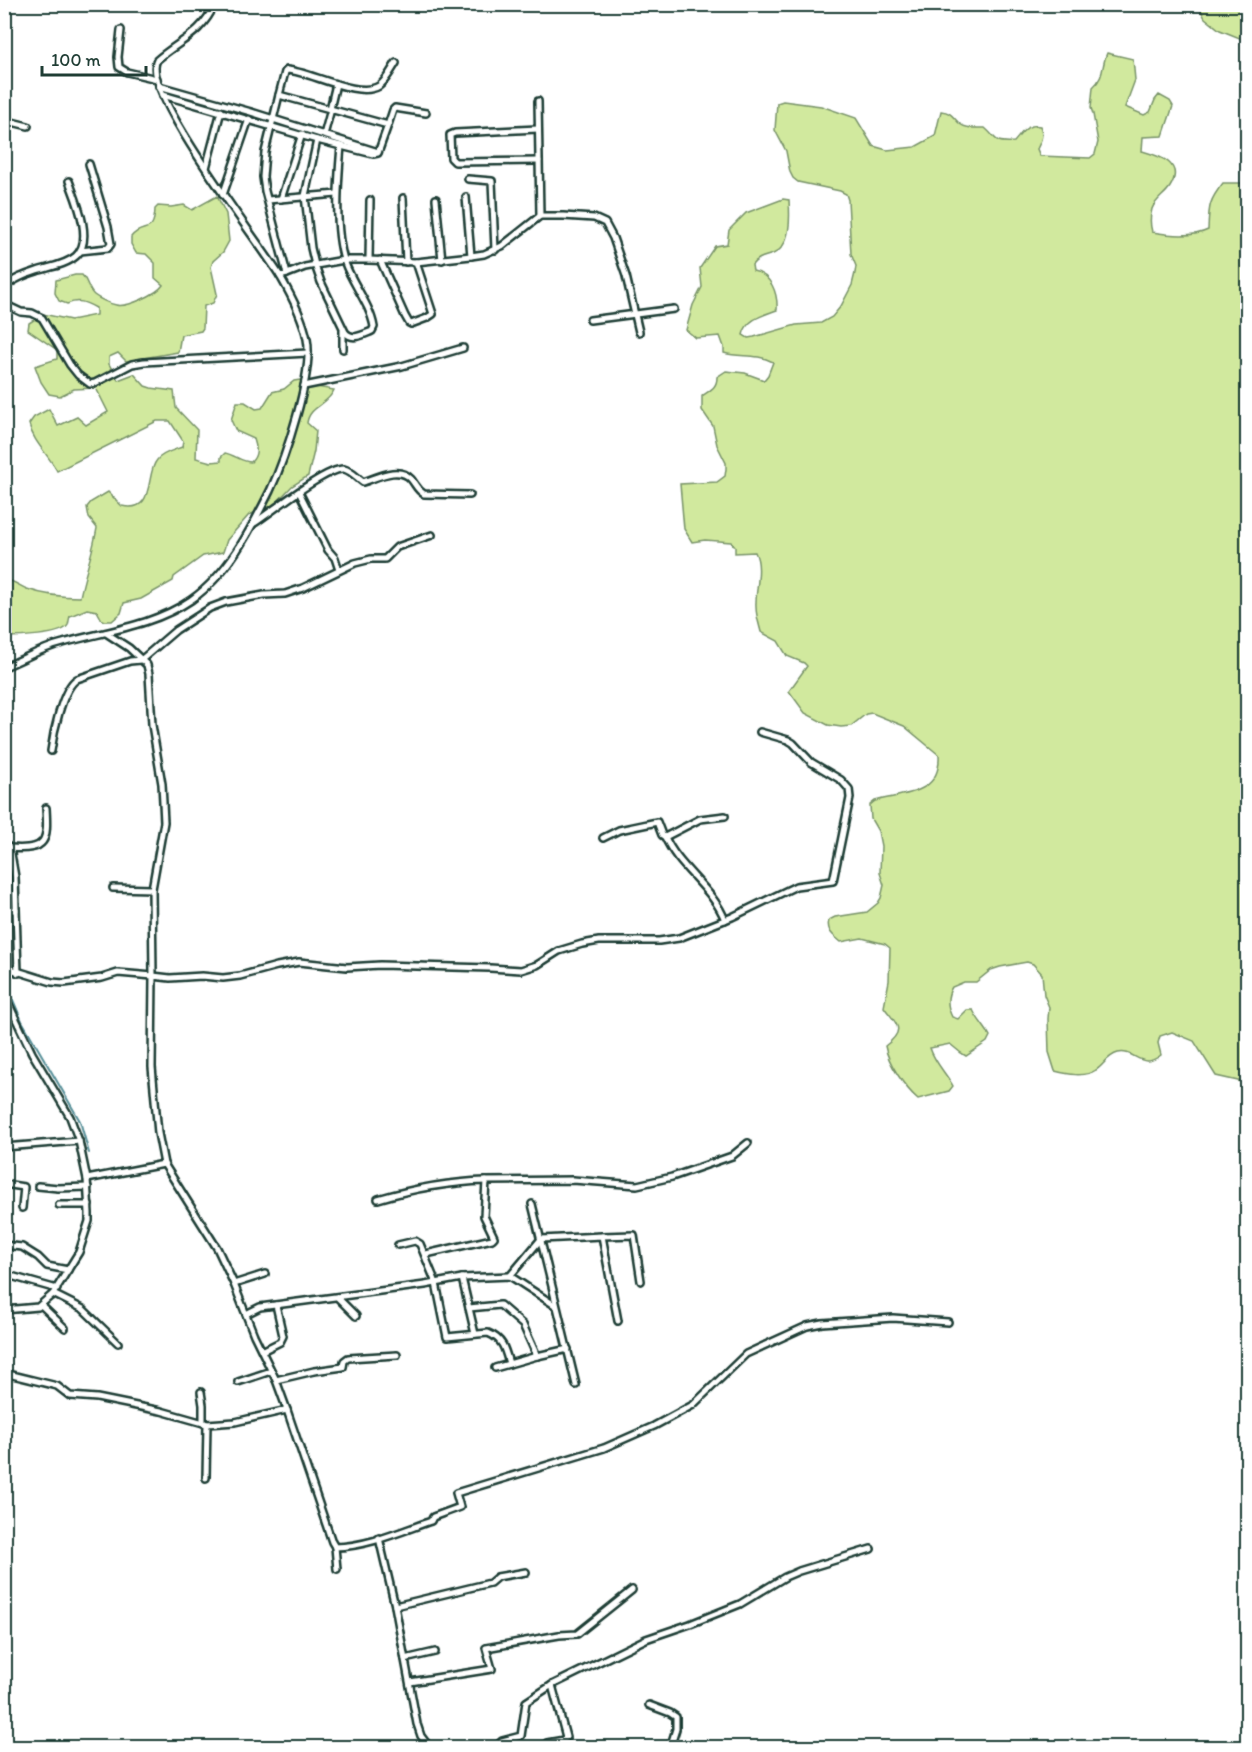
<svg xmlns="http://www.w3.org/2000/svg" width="1252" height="1752" font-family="Itim,sans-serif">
<rect width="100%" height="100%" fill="#fff"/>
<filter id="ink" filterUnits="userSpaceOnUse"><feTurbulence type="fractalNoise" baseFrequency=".0167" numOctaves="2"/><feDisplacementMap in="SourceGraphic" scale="12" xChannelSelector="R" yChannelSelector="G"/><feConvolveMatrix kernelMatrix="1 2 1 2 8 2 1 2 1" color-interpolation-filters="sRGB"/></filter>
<g filter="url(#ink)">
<!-- green -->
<g fill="#d1e99e" stroke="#789369" stroke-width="1.5">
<path d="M1198,5H1247V41L1220,30L1205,18Z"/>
<path d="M1107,53L1133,59L1135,80L1125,107L1144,115L1150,112L1155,100L1159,95L1170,101L1173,106L1163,136L1143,137L1142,151C1159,156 1185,163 1170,187C1165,195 1155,200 1152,209C1150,216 1150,225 1152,232C1169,235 1192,238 1208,230C1209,207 1208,202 1223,183H1242L1247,181V1083L1216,1076L1194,1041L1172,1032L1160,1036L1158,1043L1161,1055C1141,1071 1135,1049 1118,1053C1107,1056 1104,1065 1096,1070C1084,1078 1067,1074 1055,1071L1049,1052L1048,1019L1049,1007L1044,995L1042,974L1033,964L1027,962L1000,967L991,970L976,982H964L952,987C946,997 947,1007 952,1017L958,1019L967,1010H973C977,1019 985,1027 990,1036L987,1042L966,1056L961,1053L950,1044L930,1048C935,1063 945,1072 953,1086L949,1091L918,1099C905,1088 888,1063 885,1046C908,1029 895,1023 884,1007L889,981L890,948L885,944L862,938L841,942C833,935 826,931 829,920L835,917L867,912L878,903L881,898L884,885L880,873L881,846L878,831L871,819L870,805L875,801C904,793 941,795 939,755L904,726L872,713L866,714L851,726L841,727L828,725L805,713L789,691L807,666L804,663L787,656L778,641L761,632C759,624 756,615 756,607C755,590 763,568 755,552L735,553V547L731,542L705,540L692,542L684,529L680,484L717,482L725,476L726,469V463L717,445L713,426L702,410V396C710,390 717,388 717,377L726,371L745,373L764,380L768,375L773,362C756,353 740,358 724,353V347L720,336L696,338L686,330L693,305L702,287L700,268L715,246L727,244L729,230L746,213L783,199L789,200C790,216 792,246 773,254C765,257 758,257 752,265L753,271C771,274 778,293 777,310C764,315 746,319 743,335L748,338L754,337L796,325L821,323L832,317L841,306L852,285L855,273L856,266L851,254L848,200L846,194L840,191L798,182L793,178L790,172L786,151L775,130L777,103L783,101L821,106L856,118L873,146L887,150L915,147L935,136L941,111C952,112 953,118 960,124C966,129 977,128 985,128C999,140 993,143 1014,142C1022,133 1027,123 1040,126C1044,135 1041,141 1037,149L1040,156L1090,158L1095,154L1098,142L1093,114L1091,108L1093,87C1105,76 1101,67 1107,53Z"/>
<path d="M217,196L226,214L229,241L223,252L213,261L211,267L217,294L213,303L204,306L203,328L201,331L181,335L178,352L126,361L118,353L109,357V364L118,380L134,374L145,386L151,388L174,391L176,408L197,430L196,458L211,462L221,461V457L225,453C235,455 242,462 251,462C258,455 257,448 254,439L236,431L231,420L237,402H245L256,409L262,408L272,392L284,389L294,381L300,380L317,387L334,390C328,405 309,406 307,423L316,431L314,451L308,476L292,486L274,505L249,515L227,540L223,552L203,556L174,577L173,581L141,599L124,603L121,613L112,621H104L102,620L97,611L87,609L70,616C69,619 69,622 68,625C63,636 15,637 5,637V580C13,580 19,586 27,589C44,595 62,597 80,597C85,573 93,552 97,528L89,518L87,507L91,502L108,492L122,506C156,514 145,473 157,460C162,453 174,450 182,447L183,441L170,421H157L57,471C48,454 33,442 29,424L34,417L49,409L58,426L77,417L86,425L108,412L96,388L74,389L60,396L49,394L41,382L35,366L57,359V350L28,330L29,323L43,314L71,320L96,315V308C85,302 79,299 67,304L59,301L55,293L56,280L75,275H82C88,281 88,290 94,295C99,299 110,304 116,305C127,308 157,294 163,285L155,278V263L146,254L136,253L131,244V237C143,222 154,237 155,209L158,206L171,207L184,205L192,210Z"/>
</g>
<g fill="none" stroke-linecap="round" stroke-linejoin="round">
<!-- stream -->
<path stroke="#568f98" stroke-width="2" d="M4,979L22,1021L80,1121L89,1153"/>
<defs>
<g id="street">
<path d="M4,13L9,4"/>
<path d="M121,30L118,57L119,67L127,72L157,79"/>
<path d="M159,86L251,112L378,152"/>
<path d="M163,95L317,140L373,154L378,153L388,125L279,95L265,152L263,177L265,191L287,274L280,276"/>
<path d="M279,95L285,72L287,70C309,71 358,99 379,86C386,81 391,71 396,63"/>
<path d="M538,101L540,216"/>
<path d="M330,109L336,84"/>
<path d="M4,120L28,126"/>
<path d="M388,125L393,110L395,108L426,113"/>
<path d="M538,129L455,133L450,135L451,158L455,162L539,161"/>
<path d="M324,135L331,109"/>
<path d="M317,140L305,196L311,248L315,265L321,282L345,332C352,341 362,335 372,331L374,327C370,304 353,285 345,263C334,230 338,181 341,146"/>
<path d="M206,168L221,111"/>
<path d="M468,179L492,181L495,250"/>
<path d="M223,195L249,119"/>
<path d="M466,197L471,256"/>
<path d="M403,198L406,262"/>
<path d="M281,199L302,134"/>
<path d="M436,199L442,260"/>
<path d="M268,200L337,194"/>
<path d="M80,251L108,248L111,244L108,227L89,164"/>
<path d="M369,260L370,200"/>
<path d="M380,260L405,316L409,323L411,324L427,318L433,314L416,262"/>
<path d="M287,274L305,267L344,260H369L416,262L471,256L484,254L502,246L540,216H563L594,218L605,223L613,238L626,276L639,332"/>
<path d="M4,288C13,279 25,275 37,271C49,267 66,265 76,256C94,240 76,200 69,181"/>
<path d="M4,304L21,312L32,313L42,318L70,365L78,375L90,384L95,383L132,364L144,362L308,353"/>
<path d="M590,320L674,309"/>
<path d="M343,330V349"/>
<path d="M304,386L402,366L463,348"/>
<path d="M299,492L328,550L335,558L339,570"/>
<path d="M253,524C270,513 327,467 344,469C352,471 357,478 363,482C376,478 399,465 411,479C416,485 417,490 424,494L470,495"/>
<path d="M4,667C24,659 42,648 63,643C106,631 153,626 191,600C228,574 250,531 270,491C285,459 314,373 307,339C303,318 291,295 280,276C261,244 139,89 157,60C180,40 201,35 215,4"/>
<path d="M51,751C53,735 62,688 77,679L130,661L141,660L176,630L210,608L226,602L264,595L285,594L303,588L355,563L371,559H385L397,547L432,535"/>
<path d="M665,837L700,819L725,816"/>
<path d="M603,838L619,830L657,822L662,835L665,837C679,869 713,888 725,920"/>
<path d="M4,844L10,848L15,877L18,973"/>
<path d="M10,848C47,851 48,841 46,808"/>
<path d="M113,888L152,889"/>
<path d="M4,910H16"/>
<path d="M4,967L52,982L64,983L102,978L118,973L153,976L152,889L164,822L162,784L152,725L149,674L147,665L129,648L106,633"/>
<path d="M4,994L32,1053L70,1117L79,1141L87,1179L89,1213V1221L79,1252L53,1294L38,1307L4,1310"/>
<path d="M4,1147L79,1141"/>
<path d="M164,1164L217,1248L234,1284L254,1335L276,1380L287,1410L332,1542L335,1547C366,1547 402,1531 431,1521L433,1517L460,1507L456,1493L604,1448L654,1426L693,1405L746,1354L807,1326L822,1323L893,1318L948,1322"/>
<path d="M87,1179L164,1164L158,1133L152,1067L153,976L170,978L202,976L223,978L240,976L277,966L299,962L347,967L380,965L490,968L521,970L537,965L559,951L582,944L599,941H659L679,938L732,917L796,886L833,881L850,798L849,789L841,780L811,762L793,743L788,740L760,732"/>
<path d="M4,1184L24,1187L22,1208"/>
<path d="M38,1186L58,1188L88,1187"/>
<path d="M378,1199C412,1189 450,1182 486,1181"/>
<path d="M532,1204L576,1385"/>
<path d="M59,1205H89"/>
<path d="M602,1236L634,1235L641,1281"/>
<path d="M4,1245L22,1247L38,1257L47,1266L68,1270"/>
<path d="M398,1245L415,1241L420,1244L436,1283L447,1337L488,1333C503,1339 505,1349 509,1364L537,1356"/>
<path d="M426,1254L492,1239L494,1237L484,1216L486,1181L573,1180L637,1185L672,1177L732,1156L748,1143"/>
<path d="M4,1274L57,1289"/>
<path d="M510,1276L541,1239L602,1236L618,1321"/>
<path d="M462,1278L475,1334"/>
<path d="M234,1284L265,1274"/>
<path d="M53,1294L83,1309L118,1343"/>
<path d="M338,1298L356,1316"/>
<path d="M41,1305L65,1328"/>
<path d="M469,1308L500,1305L523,1325L537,1356L568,1349"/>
<path d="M246,1314L260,1307L425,1285L462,1278L510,1276L556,1306"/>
<path d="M262,1351L280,1342L283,1336L276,1305"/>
<path d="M495,1368L509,1364"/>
<path d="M4,1373L57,1386L70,1396L97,1398L161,1411L207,1424L235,1422L287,1410"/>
<path d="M276,1380L314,1371L343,1367L344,1361L348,1358L397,1355"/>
<path d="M238,1382L271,1371"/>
<path d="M201,1392L203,1405V1423"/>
<path d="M206,1478L207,1424"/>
<path d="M379,1538L395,1606L417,1724L421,1736L430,1748"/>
<path d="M335,1547L337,1569"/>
<path d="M395,1606L490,1583L497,1577L526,1572"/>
<path d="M405,1659L435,1652"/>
<path d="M410,1682L492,1669L486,1648L559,1635L577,1634L632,1590"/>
<path d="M649,1705L670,1713L676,1717V1729L670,1748"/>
<path d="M495,1748L502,1741L521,1736L526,1702L552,1685L646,1639L690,1624L740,1604L785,1577L799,1571L871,1549"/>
<path d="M544,1748L547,1743L564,1740L566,1737L552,1685"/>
</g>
</defs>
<!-- street casing -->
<use href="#street" stroke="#1f3d34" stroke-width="10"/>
<!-- street -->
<use href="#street" stroke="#fff" stroke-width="5"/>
</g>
</g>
<!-- margin -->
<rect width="1252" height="1752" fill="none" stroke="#fff" stroke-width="24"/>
<rect x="12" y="12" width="1228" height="1728" fill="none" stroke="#1f3d34" stroke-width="2" filter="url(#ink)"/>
<!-- scale -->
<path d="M42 66v9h104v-9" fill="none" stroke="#1f3d34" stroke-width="3"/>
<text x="51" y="66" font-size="18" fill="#1f3d34" stroke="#ffffff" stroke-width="4.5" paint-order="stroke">100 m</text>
</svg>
